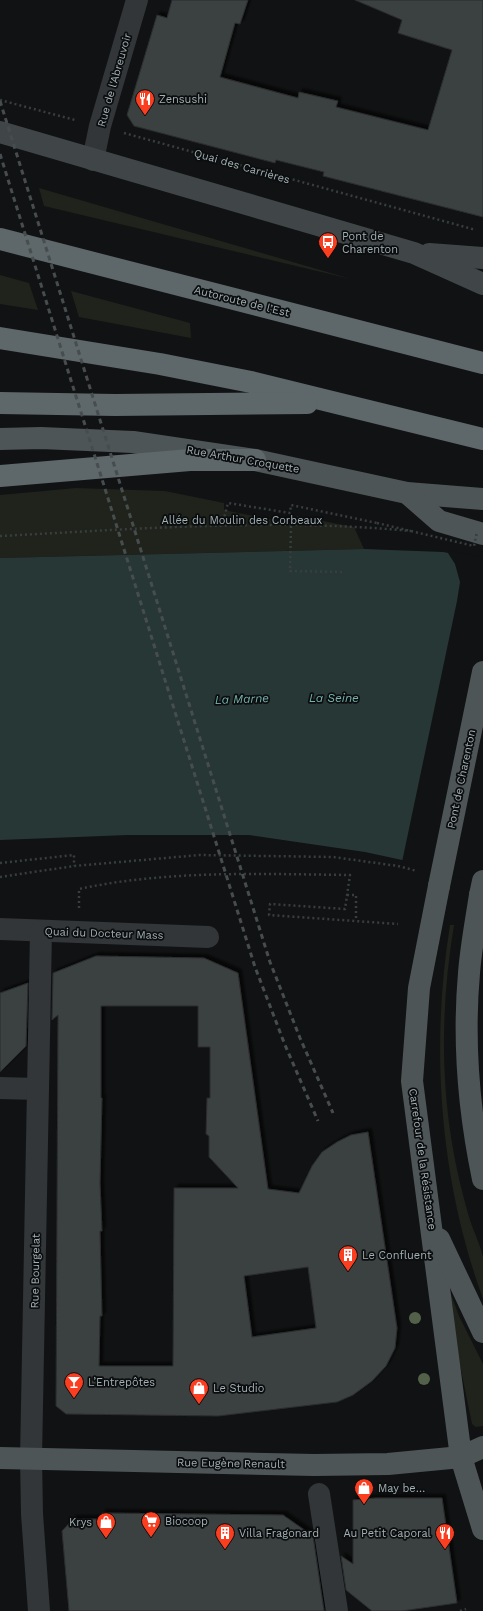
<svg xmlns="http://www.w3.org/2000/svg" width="483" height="1611" font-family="'Work Sans',sans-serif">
<defs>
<filter id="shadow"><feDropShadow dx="3.5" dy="-3.5" stdDeviation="1" flood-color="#0009"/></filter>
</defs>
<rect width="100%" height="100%" fill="#111213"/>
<!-- green -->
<g fill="#1f231b">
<path d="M39,188L351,279L44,206Z"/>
<path d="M0,275L29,283L38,310L0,304Z"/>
<path d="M71,291L190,323L191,338L79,317Z"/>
<path d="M76,488L165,491L224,503V510L294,524L297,516L354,527L364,549L0,558V495Z"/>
<path d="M450,925H454C442,998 440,1070 452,1143C456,1168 462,1193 469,1217C473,1230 480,1244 483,1257C483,1270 483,1286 483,1299C440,1180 430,1050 450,925Z"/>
<path d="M449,1289L459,1316L483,1364V1426L476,1427L472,1424L451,1321Z"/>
</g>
<!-- water -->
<path fill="#273736" d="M364,549L443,552L483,559V882L402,860L365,852L249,835H128L0,840V558Z"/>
<!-- pier -->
<path fill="#111213" d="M446,550L483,557V884L402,862L457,601L460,582L455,564Z"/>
<!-- building -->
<g fill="#3b3f40" stroke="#2b2d2f" fill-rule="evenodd" filter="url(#shadow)">
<path d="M172,0H248L240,24L235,23L220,77L298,98L299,92L338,101L336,107L428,130L452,50L398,33L402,20L355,0H483V217L323,176L324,172L276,160L275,163L134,126L127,115L157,15L167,18Z"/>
<path d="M96,956L204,958L238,973L268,1189L299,1193L312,1166L322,1152L337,1142L351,1135L368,1132L397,1328L395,1348L386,1366L372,1381L353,1395L337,1402L218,1416L66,1414L56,1406L58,1015L52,1020L53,973ZM101,1006H198V1047H210V1098H207L206,1134L209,1136V1157L238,1188H174L173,1366H99L100,1316H102L100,1231H102L100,1183L102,1098H101ZM308,1267L316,1328L252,1337L244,1276Z"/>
<path d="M28,983L26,1046L0,1072V993Z"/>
<path d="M376,1498H442L457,1603L402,1611H372L346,1590L341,1556L353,1564V1500Z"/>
<path d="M102,1513L283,1515L313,1536L324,1611H69L62,1531L73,1519H102Z"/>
</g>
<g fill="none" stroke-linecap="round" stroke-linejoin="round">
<!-- path -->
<g stroke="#383e3f" stroke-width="2.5" stroke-dasharray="2 3" stroke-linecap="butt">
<path d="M0,100L75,120"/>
<path d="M124,133L476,230"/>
<path d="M222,526L228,503L290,513L291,505L377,523"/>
<path d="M291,526L290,571L344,572"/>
<path d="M0,536C137,529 275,518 411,531"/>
<path d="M0,863L74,855V866"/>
<path d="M0,877L74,866L200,855L333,857L398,866L417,871"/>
<path d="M347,895H356V921"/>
<path d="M79,908V889C168,870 259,874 350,875L345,909L270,904L269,915L398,924"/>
<path d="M460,1611L466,1609"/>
</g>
<!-- pedestrian -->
<path stroke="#323638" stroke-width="22" d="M319,1494L337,1611"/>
<!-- minor -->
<g stroke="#323638" stroke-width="22">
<path d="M93,160L100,126L137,0"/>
<path d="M0,929L208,937"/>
<path d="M0,1088L38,1089"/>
<path d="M39,1611L32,1514L31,1458L41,931"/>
</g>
<!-- secondary -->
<g stroke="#404648" stroke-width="22">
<path d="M0,132L414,253L483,284"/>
<path d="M429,254L483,258"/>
</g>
<!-- primary -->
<g stroke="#4e5557" stroke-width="22">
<path d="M0,439L41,438L133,442L255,460L407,493L483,499"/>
<path d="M407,493L439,521L483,534"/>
<path d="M439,886L419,988L412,1081L461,1457L483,1529"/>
<path d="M480,895C476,921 471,947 469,973C463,1041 469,1112 483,1179"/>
<path d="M439,1239L483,1332"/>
<path d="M0,1458L314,1465L388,1464L461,1457L483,1447"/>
</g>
<!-- motorway -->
<g stroke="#5e6769" stroke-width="22">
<path d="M0,239L483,363"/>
<path d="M0,338L160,364L251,382L483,439"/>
<path d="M0,403L115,405L307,403"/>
<path d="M0,476L190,460H255"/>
</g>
<!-- rail -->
<g stroke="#474d4f" stroke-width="3" stroke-dasharray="5 4" stroke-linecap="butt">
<path d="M0,101L270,962L300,1038L333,1113"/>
<path d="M0,154L255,967L285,1045L318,1121"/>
</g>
<!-- path-bridge -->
<path stroke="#383e3f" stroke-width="2.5" stroke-dasharray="2 3" stroke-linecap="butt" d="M377,523L474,546L477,532"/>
<!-- primary-bridge -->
<g stroke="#4e5557" stroke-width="22">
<path d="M439,886L483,672"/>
<path d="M480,895L483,881"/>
</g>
</g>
<!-- trees -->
<g fill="#54614a">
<circle cx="415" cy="1318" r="6"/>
<circle cx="424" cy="1379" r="6"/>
</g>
<!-- icons -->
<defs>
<symbol id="restaurant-pin" viewBox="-11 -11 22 30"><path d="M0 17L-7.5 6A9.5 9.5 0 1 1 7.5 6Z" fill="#fc3e20" stroke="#0c0d0e"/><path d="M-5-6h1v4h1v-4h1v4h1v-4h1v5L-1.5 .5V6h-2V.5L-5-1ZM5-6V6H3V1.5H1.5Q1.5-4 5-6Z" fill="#fff"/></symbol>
<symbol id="bus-pin" viewBox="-11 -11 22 30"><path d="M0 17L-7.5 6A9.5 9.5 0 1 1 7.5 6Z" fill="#fc3e20" stroke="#0c0d0e"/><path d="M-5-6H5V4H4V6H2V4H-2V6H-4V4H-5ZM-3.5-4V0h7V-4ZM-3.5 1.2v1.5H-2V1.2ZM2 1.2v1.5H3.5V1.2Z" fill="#fff"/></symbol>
<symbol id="building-pin" viewBox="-11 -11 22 30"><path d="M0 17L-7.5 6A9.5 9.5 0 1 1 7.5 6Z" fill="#fc3e20" stroke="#0c0d0e"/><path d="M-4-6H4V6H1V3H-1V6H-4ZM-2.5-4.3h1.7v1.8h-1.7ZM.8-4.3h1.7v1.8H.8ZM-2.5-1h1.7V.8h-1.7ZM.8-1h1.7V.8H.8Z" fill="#fff"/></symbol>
<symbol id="bar-pin" viewBox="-11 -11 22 30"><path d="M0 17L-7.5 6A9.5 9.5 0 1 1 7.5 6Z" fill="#fc3e20" stroke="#0c0d0e"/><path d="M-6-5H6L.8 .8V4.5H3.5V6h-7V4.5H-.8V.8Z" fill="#fff"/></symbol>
<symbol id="shop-pin" viewBox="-11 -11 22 30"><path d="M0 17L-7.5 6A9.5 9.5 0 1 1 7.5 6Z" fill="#fc3e20" stroke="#0c0d0e"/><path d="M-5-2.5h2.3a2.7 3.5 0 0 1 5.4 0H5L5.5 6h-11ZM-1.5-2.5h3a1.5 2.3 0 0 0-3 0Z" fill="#fff"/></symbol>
<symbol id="supermarket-pin" viewBox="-11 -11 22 30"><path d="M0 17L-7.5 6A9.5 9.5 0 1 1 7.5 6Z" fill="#fc3e20" stroke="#0c0d0e"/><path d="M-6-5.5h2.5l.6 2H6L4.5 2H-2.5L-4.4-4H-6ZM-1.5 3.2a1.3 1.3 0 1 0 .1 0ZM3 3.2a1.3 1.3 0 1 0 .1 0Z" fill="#fff"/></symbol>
</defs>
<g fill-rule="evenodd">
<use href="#restaurant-pin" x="134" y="88" width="22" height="30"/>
<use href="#bus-pin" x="317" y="231" width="22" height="30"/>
<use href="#building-pin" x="337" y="1244" width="22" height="30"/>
<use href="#bar-pin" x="63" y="1371" width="22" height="30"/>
<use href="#shop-pin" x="188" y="1377" width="22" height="30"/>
<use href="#shop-pin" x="353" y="1477" width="22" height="30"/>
<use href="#supermarket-pin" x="140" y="1510" width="22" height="30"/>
<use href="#shop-pin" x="95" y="1511" width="22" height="30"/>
<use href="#building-pin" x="214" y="1522" width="22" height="30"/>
<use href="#restaurant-pin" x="434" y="1522" width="22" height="30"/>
</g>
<g text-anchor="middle" stroke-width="3.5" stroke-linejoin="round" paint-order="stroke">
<!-- street labels -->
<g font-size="11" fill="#a2b1b4" stroke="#0c0d0e">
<text transform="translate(114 80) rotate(-74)" y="4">Rue de l'Abreuvoir</text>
<text transform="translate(242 166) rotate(16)" y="4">Quai des Carrières</text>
<text transform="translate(242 301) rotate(14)" y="4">Autoroute de l’Est</text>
<text transform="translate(243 459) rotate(10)" y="4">Rue Arthur Croquette</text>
<text x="242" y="524">Allée du Moulin des Corbeaux</text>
<text transform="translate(461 779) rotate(-78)" y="4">Pont de Charenton</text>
<text transform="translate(104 933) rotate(2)" y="4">Quai du Docteur Mass</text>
<text transform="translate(423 1159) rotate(82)" y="4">Carrefour de la Résistance</text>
<text transform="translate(35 1271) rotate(-89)" y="4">Rue Bourgelat</text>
<text transform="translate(231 1463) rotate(1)" y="4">Rue Eugène Renault</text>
</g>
<!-- poi labels -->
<g font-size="11" fill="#a2b1b4" stroke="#0c0d0e" text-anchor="start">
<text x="159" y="103">Zensushi</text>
<text x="342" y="240">Pont de<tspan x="342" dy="13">Charenton</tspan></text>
<text x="362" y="1259">Le Confluent</text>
<text x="88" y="1386">L’Entrepôtes</text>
<text x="213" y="1392">Le Studio</text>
<text x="378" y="1492">May be…</text>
<text x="165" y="1525">Biocoop</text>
<text x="92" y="1526" text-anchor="end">Krys</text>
<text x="239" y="1537">Villa Fragonard</text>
<text x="431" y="1537" text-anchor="end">Au Petit Caporal</text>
</g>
<!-- water labels -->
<g font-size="12" font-style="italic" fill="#76b2af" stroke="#0c0d0e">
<text x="334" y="702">La Seine</text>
<text transform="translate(242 699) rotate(-2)" y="4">La Marne</text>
</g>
</g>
</svg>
